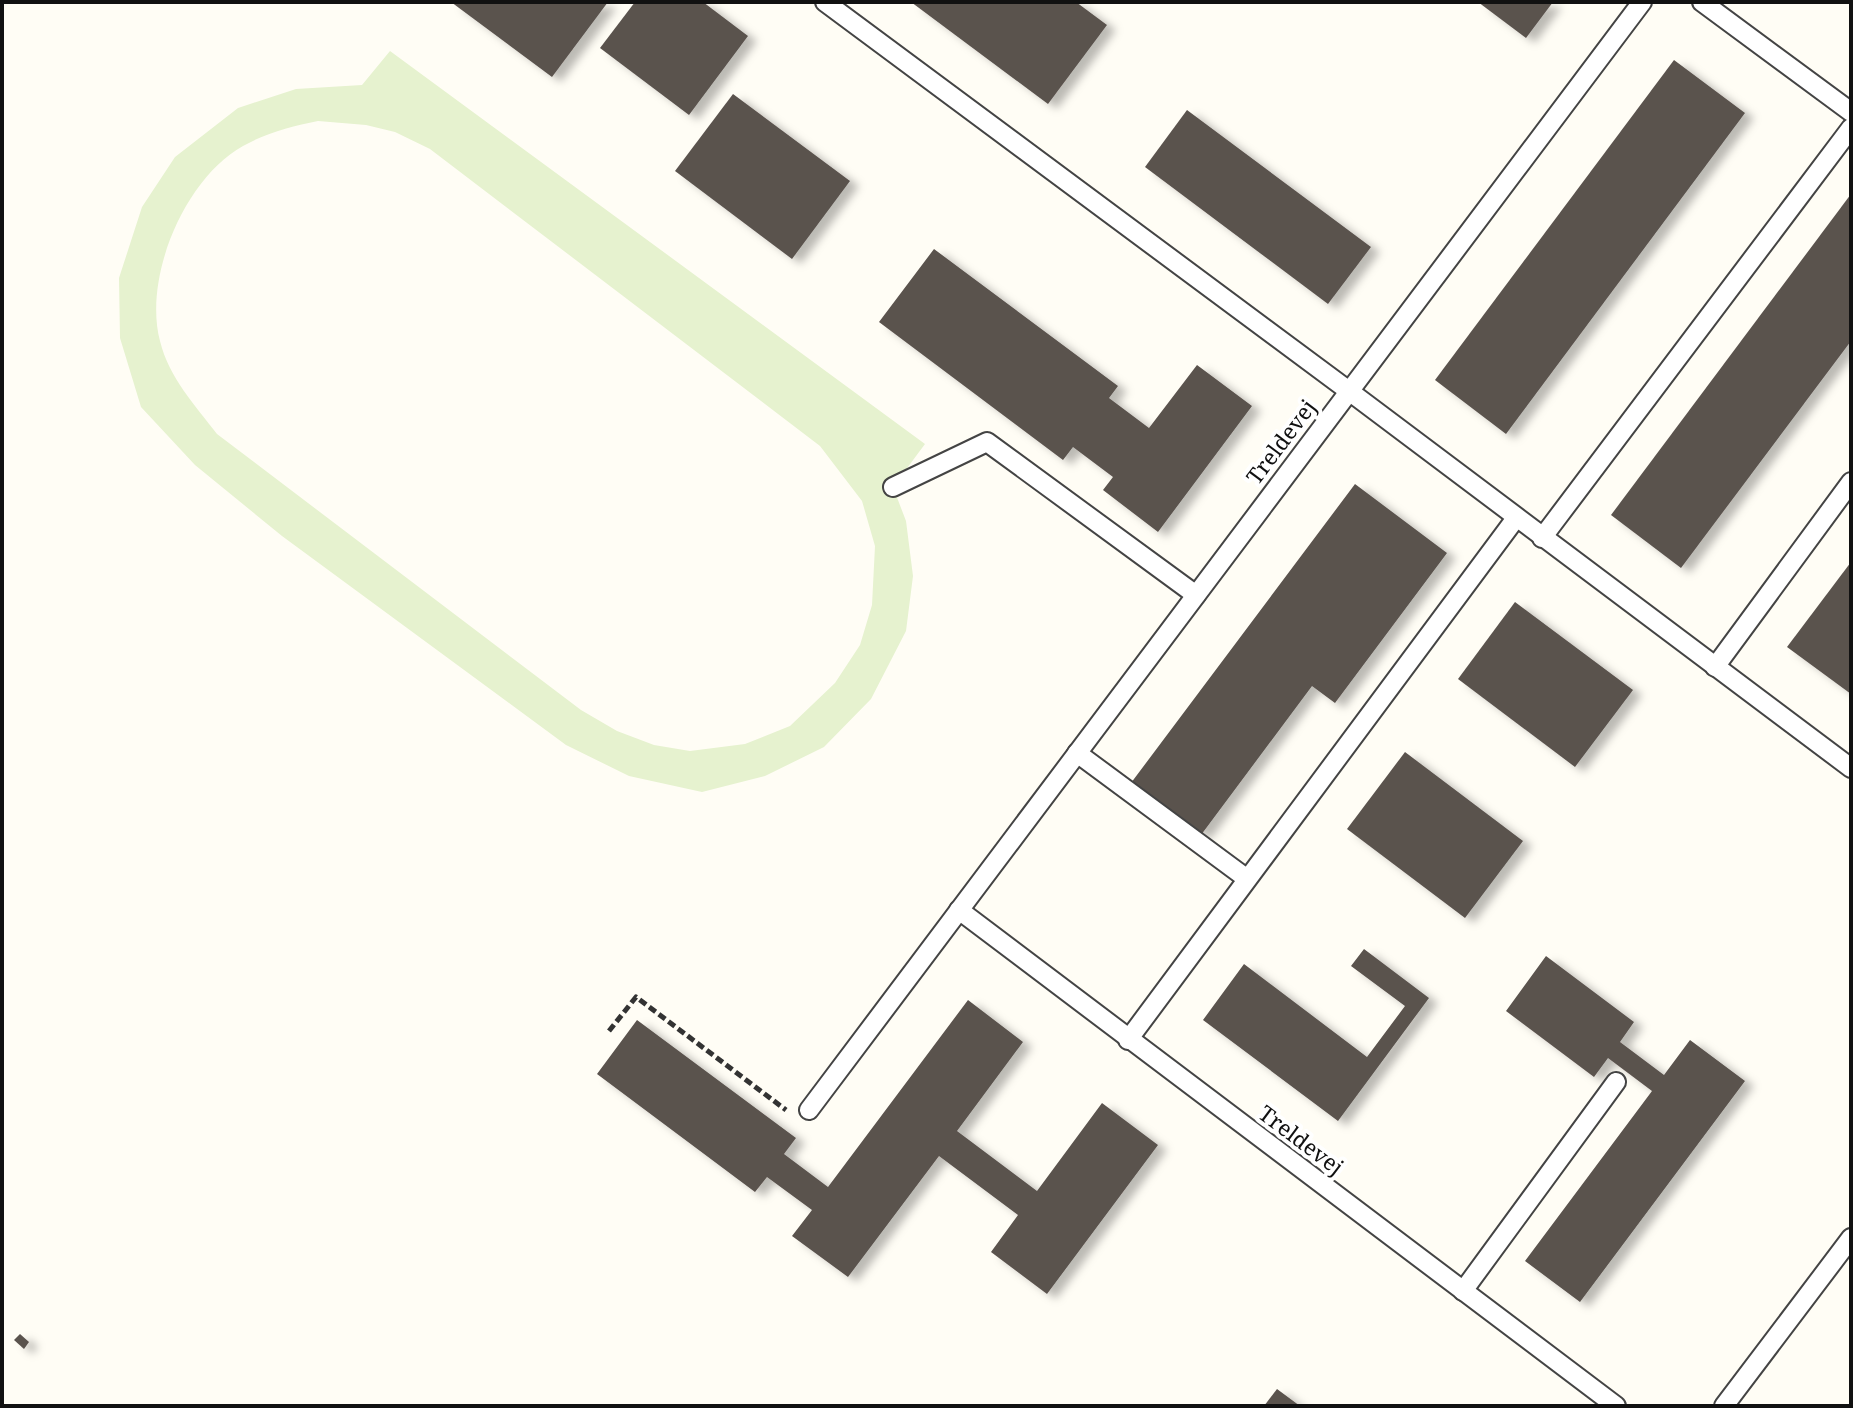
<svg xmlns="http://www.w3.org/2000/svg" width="1853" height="1408" font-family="'Noto Serif',serif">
<defs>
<filter id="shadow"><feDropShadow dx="9" dy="5" stdDeviation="4" flood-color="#0004"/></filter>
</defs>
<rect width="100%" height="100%" fill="#fffdf5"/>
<!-- pitch -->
<path fill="#e6f2cf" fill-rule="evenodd" d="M390,51L925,444L893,487L906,521L913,576L906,631L871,699L824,747L765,776L702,792L629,776L566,745L282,536L195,465L141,407L120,338L119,278L142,207L175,157L238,108L296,89L362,85ZM318,121L366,125L395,132L430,149L820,446L862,501L875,546L872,605L860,645L835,683L790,726L745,744L690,751L654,745L617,731L581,710L217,434C195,405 169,378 160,341C143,277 185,178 243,146C266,133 292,126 318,121Z"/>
<!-- building -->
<g fill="#5a524d" filter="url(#shadow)">
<path d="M451,2H608L552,77Z"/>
<path d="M635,2H703L748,36L689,115L600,48Z"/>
<path d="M911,2H1076L1107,25L1048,104Z"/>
<path d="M1478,2H1553L1526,38Z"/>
<path d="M1674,60L1745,113L1506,434L1435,380Z"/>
<path d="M733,94L850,181L792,259L675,171Z"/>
<path d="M1187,110L1371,247L1328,304L1145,167Z"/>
<path d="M1851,194V341L1681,568L1611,515Z"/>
<path d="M934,249L1118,386L1109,398L1149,428L1197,365L1252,406L1158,532L1103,490L1113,477L1073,447L1063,460L879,322Z"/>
<path d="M1355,484L1447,553L1335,703L1312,686L1201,835L1131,783Z"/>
<path d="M1851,562V694L1787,647Z"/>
<path d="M1515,602L1633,690L1575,767L1458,679Z"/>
<path d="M1405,752L1523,841L1465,918L1347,829Z"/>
<path d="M1364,949L1429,998L1338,1121L1203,1020L1244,964L1367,1057L1405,1006L1351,966Z"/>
<path d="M1546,956L1634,1022L1620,1042L1664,1075L1690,1040L1745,1081L1580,1302L1525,1261L1652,1091L1608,1058L1594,1077L1506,1011Z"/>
<path d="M968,1000L1023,1042L957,1131L1037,1191L1102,1103L1158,1145L1047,1294L991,1252L1018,1215L939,1156L848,1277L792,1236L812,1210L767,1177L755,1192L597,1074L637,1020L796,1138L784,1154L828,1187Z"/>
<path d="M20,1334L29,1342L24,1349L14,1340Z"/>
<path d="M1277,1389L1300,1406H1264Z"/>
</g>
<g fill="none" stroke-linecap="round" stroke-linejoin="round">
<defs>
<g id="service">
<path d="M825,2L1349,391L1851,768"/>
<path d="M1702,2L1851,112"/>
<path d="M893,487L987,442L1196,595"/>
<path d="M1542,538L1851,128"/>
<path d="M1715,667L1851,482"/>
<path d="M1077,753L1246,878"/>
<path d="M959,910L1616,1406"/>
<path d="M1128,1040L1516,518"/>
<path d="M809,1110L1642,2"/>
<path d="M1463,1291L1616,1082"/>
<path d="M1724,1406L1851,1238"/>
</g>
</defs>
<!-- service casing -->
<use href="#service" stroke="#444" stroke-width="22"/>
<!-- path -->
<path stroke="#333" stroke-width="5" stroke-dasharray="8 4" stroke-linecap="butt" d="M609,1031L636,997L786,1110"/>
<!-- service -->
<use href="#service" stroke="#fff" stroke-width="18"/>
</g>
<g text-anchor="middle" stroke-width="8" stroke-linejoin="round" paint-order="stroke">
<!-- street labels -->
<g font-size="22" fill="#111" stroke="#fff">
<text transform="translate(1281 442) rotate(-53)" y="8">Treldevej</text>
<text transform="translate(1301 1140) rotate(37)" y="8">Treldevej</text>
</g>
</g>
<!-- border -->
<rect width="1853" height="1408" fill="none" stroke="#111111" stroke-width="8"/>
</svg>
